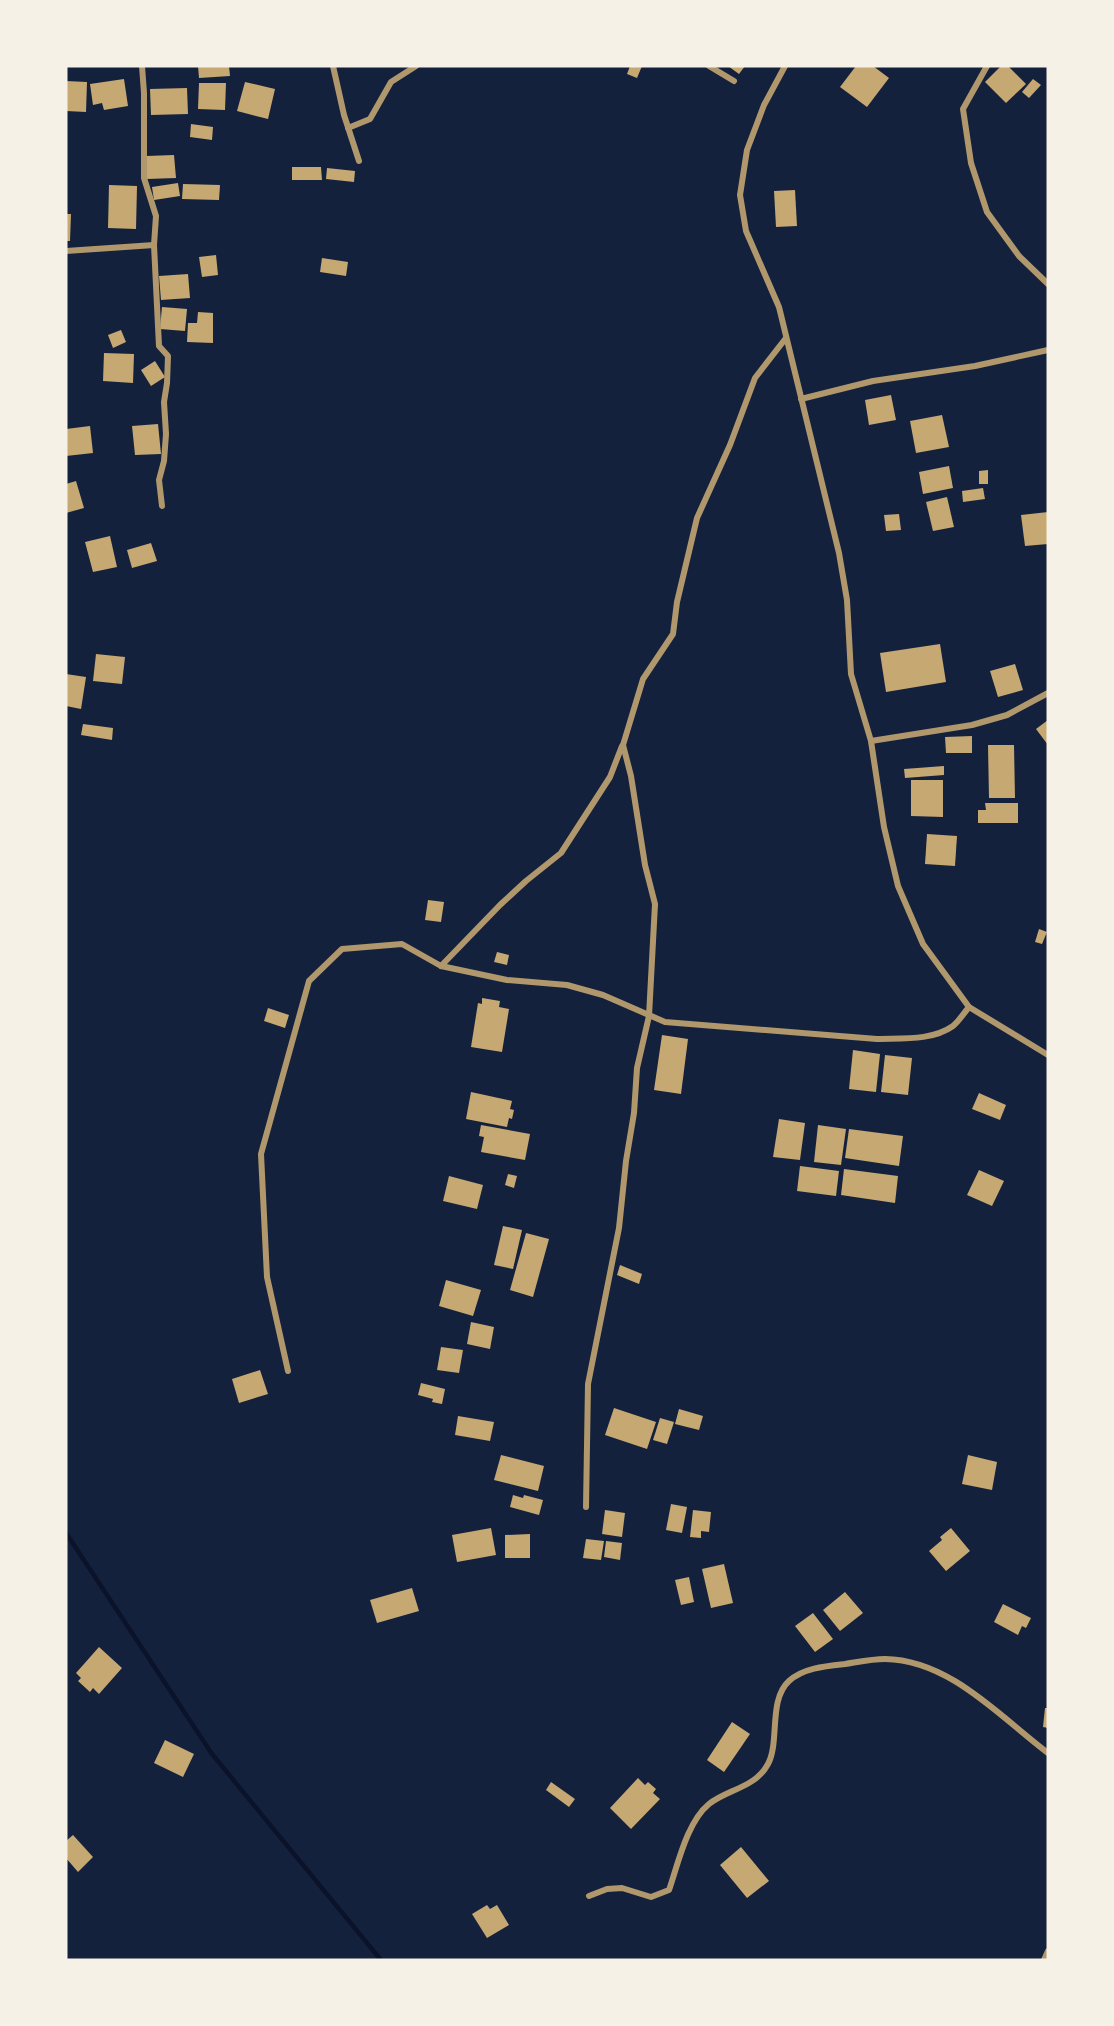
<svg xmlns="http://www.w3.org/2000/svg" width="1114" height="2026" font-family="Barlow,sans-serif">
<rect width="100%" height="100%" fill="#14213d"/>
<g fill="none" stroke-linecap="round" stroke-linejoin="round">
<!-- stream -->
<path stroke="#0b132b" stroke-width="4.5" d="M66,1533L212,1754L381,1960"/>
</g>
<!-- building -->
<g fill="#c6a872">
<path d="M198,66H229L230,76L199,78Z"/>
<path d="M630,66H642L637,78L627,74Z"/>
<path d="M728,66H745L739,74Z"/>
<path d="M856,66H873L889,78L867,107L840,87Z"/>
<path d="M1001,66H1008L1026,84L1006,103L985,82Z"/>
<path d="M124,79L128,106L104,110L102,103L93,105L90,84Z"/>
<path d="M1033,79L1041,85L1029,98L1022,92Z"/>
<path d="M66,81L87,82L86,112L66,111Z"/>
<path d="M245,82L275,89L268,119L237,111Z"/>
<path d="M199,83H226L225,110L198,109Z"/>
<path d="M187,88L188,114L151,115L150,89Z"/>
<path d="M191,124L213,127L212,140L190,137Z"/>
<path d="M174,155L176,178L147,179L146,156Z"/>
<path d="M292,167H321L322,180H292Z"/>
<path d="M327,168L355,171L354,182L326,179Z"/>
<path d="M178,183L180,196L154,200L152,187Z"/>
<path d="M183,184L220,185L219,200L182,199Z"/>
<path d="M109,185L137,186L136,229L108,228Z"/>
<path d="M795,190L797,226L776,227L774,191Z"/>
<path d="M66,214H71L70,241H66Z"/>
<path d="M216,255L218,275L202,277L199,257Z"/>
<path d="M322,258L348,262L346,276L320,272Z"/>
<path d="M188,274L190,298L161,300L159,276Z"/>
<path d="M162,307L187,309L185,331L160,329Z"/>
<path d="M198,312L213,313V343L187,342L188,323H197Z"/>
<path d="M121,330L126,342L113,348L108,335Z"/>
<path d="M104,353L134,354L133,383L103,381Z"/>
<path d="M155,361L165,377L151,386L141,370Z"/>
<path d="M891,395L896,420L869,425L865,400Z"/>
<path d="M942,415L949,447L916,453L910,421Z"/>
<path d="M158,424L161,454L135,455L132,426Z"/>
<path d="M90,426L93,453L66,456V429Z"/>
<path d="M949,466L953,488L923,494L919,472Z"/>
<path d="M988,470V484H979V471Z"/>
<path d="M76,481L84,508L66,513V484Z"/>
<path d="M983,488L985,499L963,502L962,491Z"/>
<path d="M947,497L954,527L933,531L926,502Z"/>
<path d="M1048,512V544L1025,546L1021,515Z"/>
<path d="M899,514L901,530L886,531L884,515Z"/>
<path d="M110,536L117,567L93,572L85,542Z"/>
<path d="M151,543L157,561L132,568L127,550Z"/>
<path d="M940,644L946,682L886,692L880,653Z"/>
<path d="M96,654L125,657L122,684L93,681Z"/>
<path d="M1015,664L1023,690L998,697L990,671Z"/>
<path d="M66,674L86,677L81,709L66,706Z"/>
<path d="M1048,720V745L1036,729Z"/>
<path d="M83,724L113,728L112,740L81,735Z"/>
<path d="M972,736V753H946L945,737Z"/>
<path d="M988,745H1014L1015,798H989Z"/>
<path d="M944,766V775L905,778L904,769Z"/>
<path d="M911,780H943V817L911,816Z"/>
<path d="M985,803H1018V823H978V810H986Z"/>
<path d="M927,834L957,836L955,866L925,864Z"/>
<path d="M428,900L444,902L441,922L425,920Z"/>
<path d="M1039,929L1047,932L1042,944L1035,942Z"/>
<path d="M497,952L509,955L507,965L494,962Z"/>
<path d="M482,998L500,1001L499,1007L509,1009L502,1052L471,1047L478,1003L482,1004Z"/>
<path d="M268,1008L289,1015L285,1028L264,1021Z"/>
<path d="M662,1035L688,1039L681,1094L654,1090Z"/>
<path d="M853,1050L880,1054L876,1092L849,1089Z"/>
<path d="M885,1055L912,1058L908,1095L881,1092Z"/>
<path d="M471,1092L512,1101L510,1109L514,1110L512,1119L509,1118L507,1127L466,1119Z"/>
<path d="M979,1093L1006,1105L1000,1120L972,1109Z"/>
<path d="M779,1119L805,1123L800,1160L773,1157Z"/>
<path d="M481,1125L530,1134L525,1160L481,1152L484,1137L479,1136Z"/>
<path d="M818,1125L846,1129L841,1165L814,1162Z"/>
<path d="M849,1129L903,1136L899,1166L845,1158Z"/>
<path d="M800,1166L839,1171L836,1196L797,1191Z"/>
<path d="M844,1169L898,1176L895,1203L841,1195Z"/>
<path d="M979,1170L1004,1181L992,1206L967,1195Z"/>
<path d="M508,1174L517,1176L514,1188L505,1185Z"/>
<path d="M449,1176L483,1185L477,1209L443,1201Z"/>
<path d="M503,1226L522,1230L513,1269L494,1265Z"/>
<path d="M526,1233L549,1239L533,1297L510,1290Z"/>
<path d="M620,1265L642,1274L639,1284L617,1275Z"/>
<path d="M446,1280L481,1290L473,1316L439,1306Z"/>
<path d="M471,1322L494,1327L490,1349L467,1344Z"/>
<path d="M441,1347L463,1350L459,1373L437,1370Z"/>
<path d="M260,1370L268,1394L239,1403L232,1379Z"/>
<path d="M421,1383L445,1389L442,1404L432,1402L433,1399L418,1395Z"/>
<path d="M614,1408L656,1422L647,1449L605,1435Z"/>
<path d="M679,1409L703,1416L699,1430L675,1424Z"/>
<path d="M458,1416L494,1422L490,1441L455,1435Z"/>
<path d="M660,1418L674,1422L667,1444L653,1440Z"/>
<path d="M501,1455L544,1466L538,1491L494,1480Z"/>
<path d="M968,1455L997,1462L992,1490L962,1484Z"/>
<path d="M513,1495L523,1498L524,1495L543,1500L539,1515L510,1507Z"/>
<path d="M671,1504L687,1507L682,1533L666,1530Z"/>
<path d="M605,1510L625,1513L622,1537L602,1534Z"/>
<path d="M693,1510L711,1512L709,1532L701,1531V1538L690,1537Z"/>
<path d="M491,1528L496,1555L457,1562L452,1535Z"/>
<path d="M951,1528L970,1551L946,1571L929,1551L942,1540L940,1537Z"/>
<path d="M530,1534V1558H505V1535Z"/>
<path d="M586,1539L604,1541L601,1560L583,1558Z"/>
<path d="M606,1541L622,1543L620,1560L604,1557Z"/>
<path d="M724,1564L733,1603L711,1608L702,1569Z"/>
<path d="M689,1577L694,1602L681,1605L675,1580Z"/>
<path d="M412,1588L419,1611L377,1623L370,1600Z"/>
<path d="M845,1592L863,1613L840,1631L823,1610Z"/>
<path d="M1003,1604L1031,1618L1026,1628L1022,1626L1018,1635L994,1622Z"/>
<path d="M813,1613L833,1639L815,1652L795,1626Z"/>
<path d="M99,1647L122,1668L99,1694L93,1688L90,1692L78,1681L81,1678L76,1673Z"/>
<path d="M1045,1708H1048V1728L1043,1727Z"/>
<path d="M732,1722L750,1734L724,1772L707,1760Z"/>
<path d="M165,1740L194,1754L183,1777L154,1763Z"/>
<path d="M638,1778L645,1785L648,1782L656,1789L653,1793L660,1799L631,1829L610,1808Z"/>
<path d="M551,1782L575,1799L569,1807L546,1790Z"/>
<path d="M73,1835L93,1857L78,1872L66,1858V1841Z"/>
<path d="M741,1847L769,1881L747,1898L720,1865Z"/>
<path d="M487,1905L490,1909L497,1905L509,1925L487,1938L472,1914Z"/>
</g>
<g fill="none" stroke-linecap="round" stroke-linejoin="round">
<!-- minor -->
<g stroke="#b1986c" stroke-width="6">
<path d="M142,66L144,93V178L156,216L154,245"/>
<path d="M333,66L344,115L359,161"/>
<path d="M709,66L734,81"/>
<path d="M785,66L764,105L747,150L740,195L746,231L779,307L839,553L847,600L851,674L871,741L884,827L898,886L923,944L969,1007L1048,1055"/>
<path d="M987,66L963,109L971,163L987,212L1019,256L1048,284"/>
<path d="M348,128L370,119L391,82L416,66"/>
<path d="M66,251L154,245L159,346L168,356L167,383L164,402L166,434L164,461L159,480L162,506"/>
<path d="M801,399L873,381L975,366L1048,350"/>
<path d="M871,741L972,725L1007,715L1048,693"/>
<path d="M441,966L500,905L526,881L561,853L610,777L622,746"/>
<path d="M288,1371L267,1277L261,1154L309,981L342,949L402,944L441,966L507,980L567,985L603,995L665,1022L877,1039C901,1038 932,1041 953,1026C959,1021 964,1013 969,1007"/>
<path d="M586,1507L588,1384L619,1228L626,1161L634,1113L637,1068L649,1016L655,904L645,865L631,776L623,745L643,679L673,634L677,602L697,518L730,445L755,378L786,338"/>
<path d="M589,1896L607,1889L622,1888L651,1897L669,1890C678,1864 687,1822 709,1804C728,1789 755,1788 768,1764C780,1742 768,1700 789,1681C803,1668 826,1666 845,1664C858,1662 872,1659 885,1659C950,1660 1000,1717 1048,1753"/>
<path d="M1044,1960L1048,1951"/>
</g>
</g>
<!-- border -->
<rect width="1114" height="2026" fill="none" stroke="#f6f1e7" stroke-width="135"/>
</svg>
